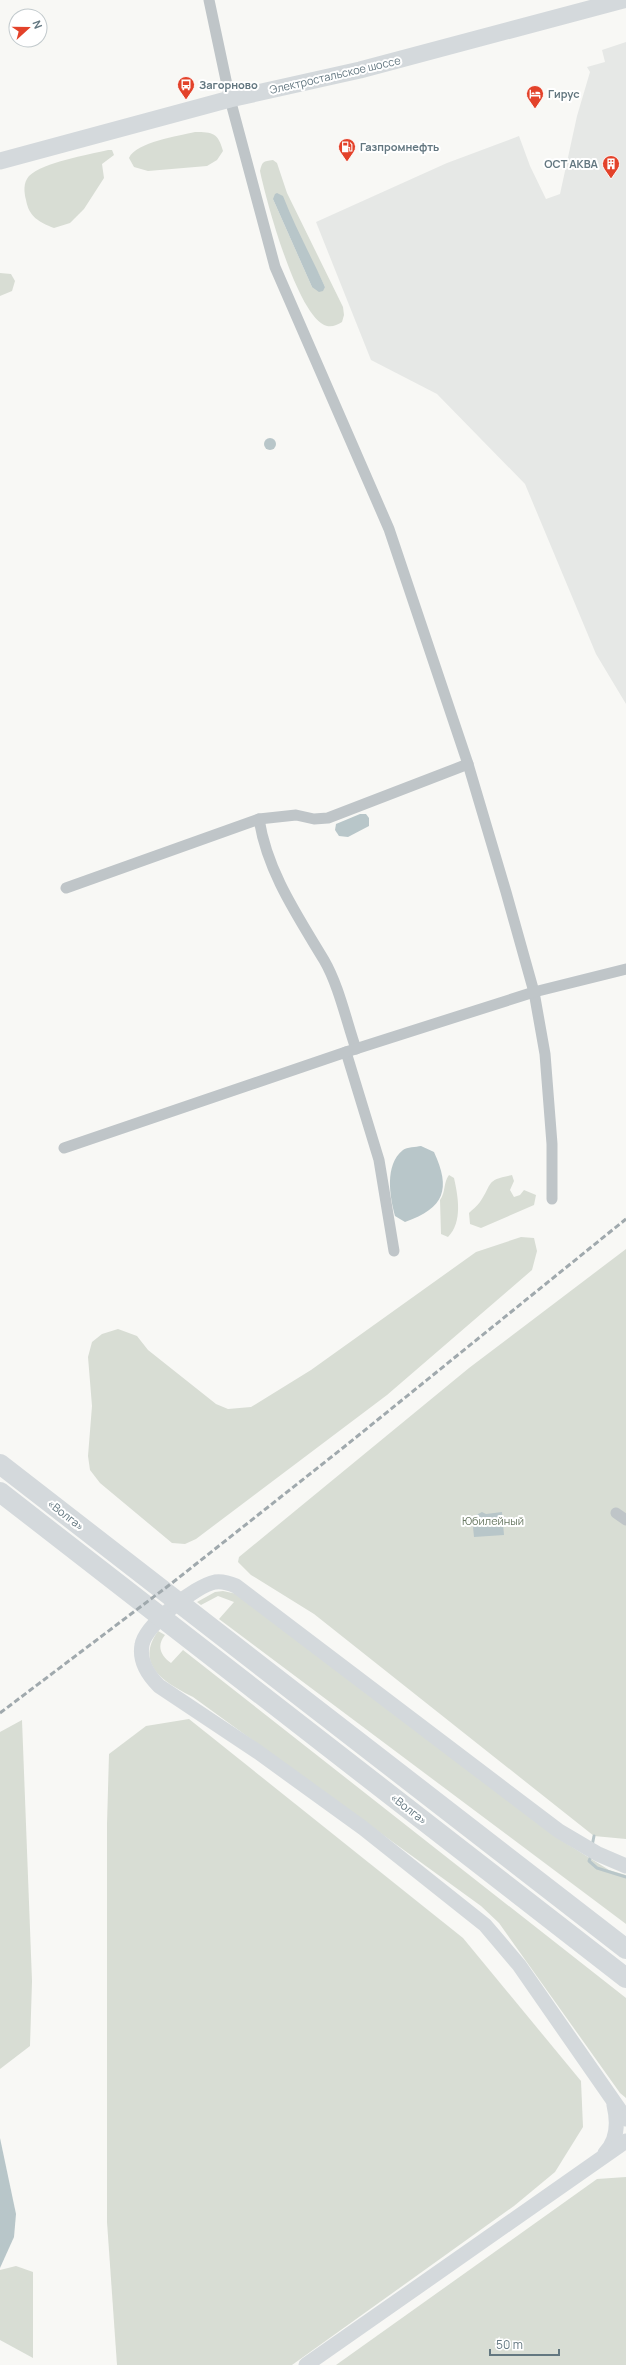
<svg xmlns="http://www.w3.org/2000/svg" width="626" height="2365" font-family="Manrope,sans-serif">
<rect width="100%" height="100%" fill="#f8f8f5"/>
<!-- built -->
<path fill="#e6e8e6" d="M626,42V704L596,654L525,484L437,394L371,360L316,222L447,163L519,136L530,166L546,199L560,194L577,116L590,72L587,67L605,62L602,50Z"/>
<!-- green -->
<g fill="#d8ddd4" fill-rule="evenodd">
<path d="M195,132C213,132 218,133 223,151L217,160L207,166L148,171L134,167L129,158C136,142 179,136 195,132Z"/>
<path d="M108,150H112L114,155L102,164L104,178L84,209L70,223L54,228C39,222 29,217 26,200C24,192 23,183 29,176C44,162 87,155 108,150Z"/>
<path d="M273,160L277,163L287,193L343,307L344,315L342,322C337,325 333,327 327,326C298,319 266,200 260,171C262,162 263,161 273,160ZM273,199L294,225L325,287H312Z"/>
<path d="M0,273L11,274L15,281L12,291L0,296Z"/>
<path d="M449,1175L454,1178C458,1196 463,1222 448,1237L441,1234L440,1200C446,1192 443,1183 449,1175Z"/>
<path d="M512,1175L514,1181L510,1190L514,1197L520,1195L524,1190L536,1195L534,1205L481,1228L470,1224L469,1213C472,1210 477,1206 480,1202C493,1183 485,1180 512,1175Z"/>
<path d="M521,1237L534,1238L537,1251L532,1270L387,1395L196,1539L185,1544L172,1543L100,1483L90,1470L88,1456L92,1406L88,1357L92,1342L102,1334L118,1329L137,1336L148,1350L216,1404L228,1409L251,1407L311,1370L476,1252Z"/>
<path d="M626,1249V1839L594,1836L314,1614L251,1575L238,1562L239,1557L469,1368Z"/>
<path d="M223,1591L237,1594L556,1837L609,1870L626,1875V1924L219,1619L234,1602L218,1596L201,1605L197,1602L215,1592Z"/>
<path d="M158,1631L165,1635C156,1646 161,1656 171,1663L183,1650L626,1998V2098L620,2093L499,1923L481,1906L193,1697C165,1683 134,1665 158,1631Z"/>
<path d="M189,1719L463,1938L581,2081L583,2127L555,2172L514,2206L292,2365H117L107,2222V1824L109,1754L146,1726Z"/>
<path d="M22,1720L32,1981L30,2046L0,2069V1732Z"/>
<path d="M626,2177V2365H336L597,2179Z"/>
<path d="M16,2266L33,2272V2358L0,2340V2270Z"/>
</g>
<!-- water -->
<g fill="#b8c6c9">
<path d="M277,193L283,196C295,227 311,256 325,287L323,291L319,292L312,287L273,199L275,194Z"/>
<circle cx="270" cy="444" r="6"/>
<path d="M360,814H366L369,818V826L348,837L339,836L335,830L336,824Z"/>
<path d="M421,1146L434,1152C451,1189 445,1208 405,1222L395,1216C390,1197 384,1165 403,1150C407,1147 416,1147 421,1146Z"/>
<path d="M482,1512L486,1514L502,1512L504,1535L474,1537L472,1517Z"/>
<path d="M0,2138L16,2214L14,2237L0,2268Z"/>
</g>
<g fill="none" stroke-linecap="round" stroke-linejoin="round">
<!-- stream -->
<g stroke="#b8c6c9" stroke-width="3">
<path d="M592,1846L594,1836"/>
<path d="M591,1856L589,1861L597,1868L626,1877"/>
</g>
<!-- street -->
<g stroke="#bfc5c8" stroke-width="11">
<path d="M209,0L230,99L275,267L389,529L468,764L506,892L534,992L545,1054L552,1144V1199"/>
<path d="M259,819C267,871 297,915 324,960C339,986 346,1020 356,1049"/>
<path d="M66,888L259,819L296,815L314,819L328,818L468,764"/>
<path d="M346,1052L379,1160L394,1251"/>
<path d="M64,1148L346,1052L534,992L626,969"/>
<path d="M616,1513L626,1520"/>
</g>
<!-- secondary -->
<g stroke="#d4d9dc" stroke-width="15">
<path d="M626,1866L598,1854L559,1831L236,1586C229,1583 222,1581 215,1582C195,1586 145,1625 142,1645C139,1661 148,1675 159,1686L258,1752L363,1828L485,1925L519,1965L626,2119"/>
<path d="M605,2153C618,2140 618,2122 614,2105"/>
<path d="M306,2365L626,2141"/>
</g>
<!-- primary -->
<path stroke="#d4d9dc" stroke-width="17" d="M0,161L230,99L360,70L623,0"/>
<!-- highway -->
<g stroke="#d4d9dc" stroke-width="20">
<path d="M0,1464L626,1949"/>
<path d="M0,1492L626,1978"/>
</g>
<!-- rail -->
<path stroke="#a0a9ad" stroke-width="3" stroke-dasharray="6 3" stroke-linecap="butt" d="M0,1713L172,1583L344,1447L626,1219"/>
</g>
<!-- icons -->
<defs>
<symbol id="bus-pin" viewBox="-11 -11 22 30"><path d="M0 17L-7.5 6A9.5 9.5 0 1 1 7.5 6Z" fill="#e3422a" stroke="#fff"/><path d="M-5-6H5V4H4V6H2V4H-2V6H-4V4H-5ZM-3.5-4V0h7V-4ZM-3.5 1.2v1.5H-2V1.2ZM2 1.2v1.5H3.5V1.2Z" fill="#fff"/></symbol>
<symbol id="hotel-pin" viewBox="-11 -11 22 30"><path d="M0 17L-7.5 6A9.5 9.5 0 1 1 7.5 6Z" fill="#e3422a" stroke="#fff"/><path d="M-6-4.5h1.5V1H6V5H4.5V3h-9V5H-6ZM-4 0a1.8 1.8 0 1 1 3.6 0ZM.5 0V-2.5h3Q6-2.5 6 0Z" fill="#fff"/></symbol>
<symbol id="fuel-pin" viewBox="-11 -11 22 30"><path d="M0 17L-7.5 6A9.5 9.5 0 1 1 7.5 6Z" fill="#e3422a" stroke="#fff"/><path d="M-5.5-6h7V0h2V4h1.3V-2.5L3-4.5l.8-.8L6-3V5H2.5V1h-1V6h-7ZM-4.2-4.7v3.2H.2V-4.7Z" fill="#fff"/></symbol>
<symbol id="building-pin" viewBox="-11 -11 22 30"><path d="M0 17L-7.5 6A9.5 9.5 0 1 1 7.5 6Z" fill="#e3422a" stroke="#fff"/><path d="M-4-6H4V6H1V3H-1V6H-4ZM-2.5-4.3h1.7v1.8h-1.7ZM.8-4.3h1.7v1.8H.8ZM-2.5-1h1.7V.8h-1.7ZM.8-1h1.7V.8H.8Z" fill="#fff"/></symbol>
</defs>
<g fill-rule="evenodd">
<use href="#bus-pin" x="176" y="75" width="20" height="27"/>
<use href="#hotel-pin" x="525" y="84" width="20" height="27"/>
<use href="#fuel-pin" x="337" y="137" width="20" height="27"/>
<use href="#building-pin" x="601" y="154" width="20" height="27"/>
</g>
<g text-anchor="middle" stroke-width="4" stroke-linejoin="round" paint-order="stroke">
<!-- street labels -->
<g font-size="11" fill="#637780" stroke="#fff">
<text transform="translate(335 75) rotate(-13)" y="4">Электростальское шоссе</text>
<text transform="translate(66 1515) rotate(38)" y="4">«Волга»</text>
<text transform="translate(409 1809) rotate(38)" y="4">«Волга»</text>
</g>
<!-- poi labels -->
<g font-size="11" font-weight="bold" fill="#637780" stroke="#fff" text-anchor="start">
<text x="199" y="89">Загорново</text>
<text x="548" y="98">Гирус</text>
<text x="360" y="151">Газпромнефть</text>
<text x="598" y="168" text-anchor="end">ОСТ АКВА</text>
</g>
<!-- park labels -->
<g font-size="11" fill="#687862" stroke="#fff">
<text x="493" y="1525">Юбилейный</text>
</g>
</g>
<!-- north arrow -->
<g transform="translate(28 28) rotate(69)"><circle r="19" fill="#ffffff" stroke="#c1c9cc"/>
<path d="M0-3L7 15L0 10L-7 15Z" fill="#e3422a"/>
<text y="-6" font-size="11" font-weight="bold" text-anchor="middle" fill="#637780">N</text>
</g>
<!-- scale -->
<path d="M490 2349v6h69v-6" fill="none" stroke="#637780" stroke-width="2"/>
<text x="496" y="2349" font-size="12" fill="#637780" stroke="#ffffff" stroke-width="3" paint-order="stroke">50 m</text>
</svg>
